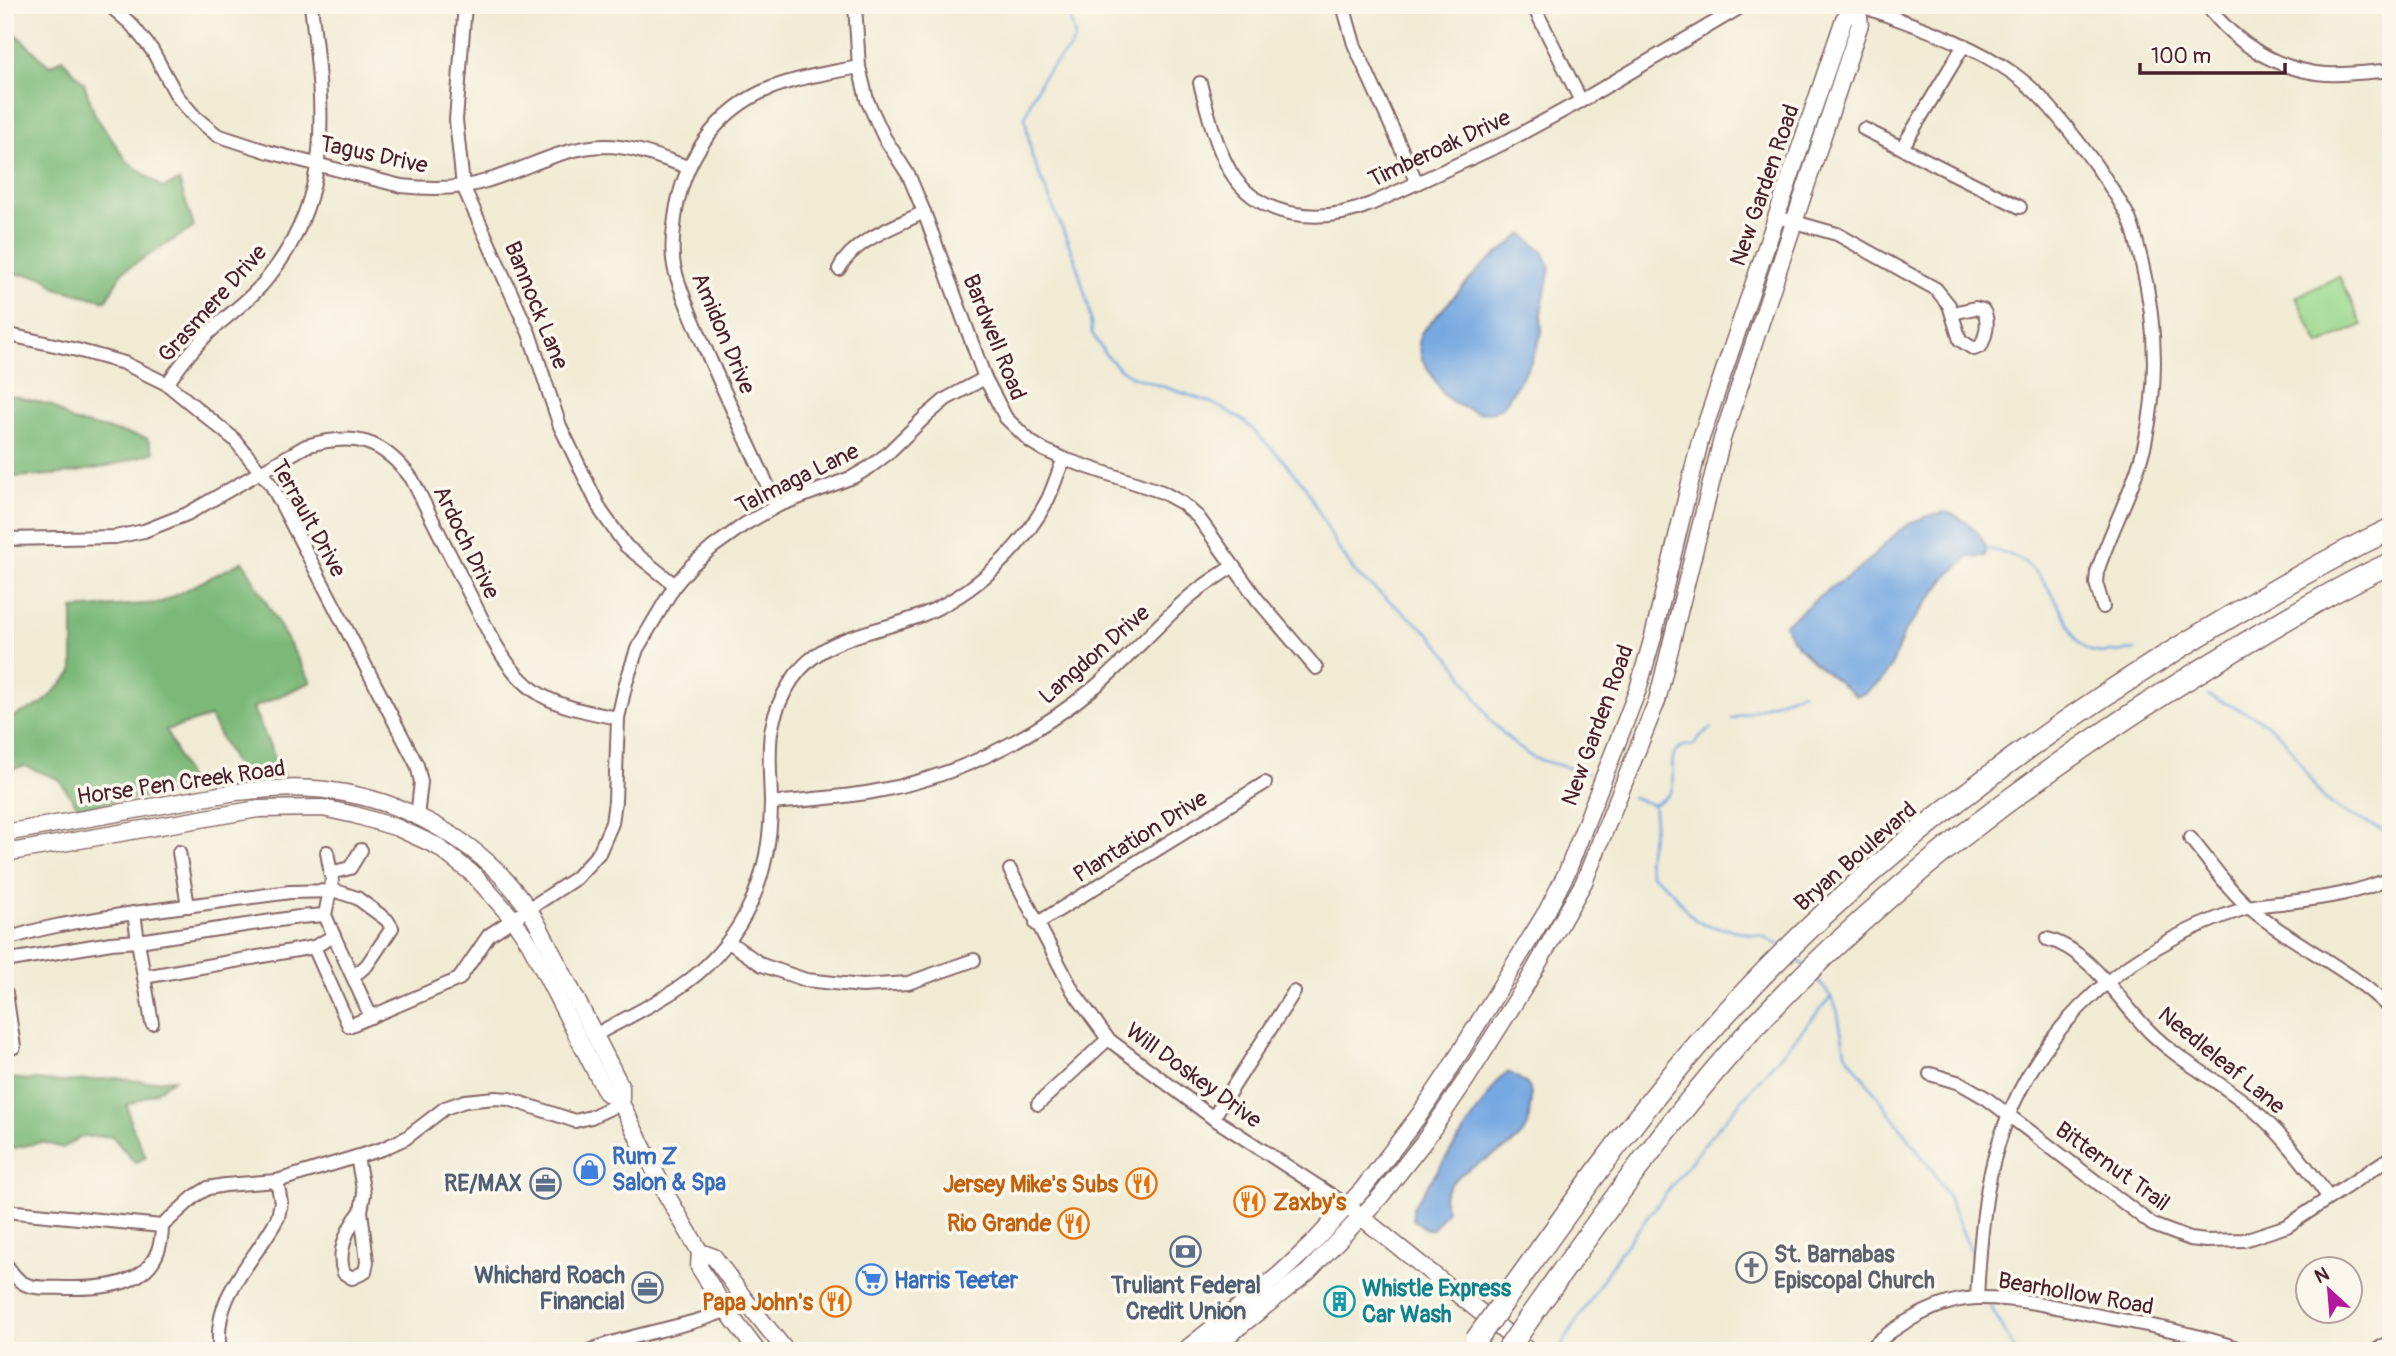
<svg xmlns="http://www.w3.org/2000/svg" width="2396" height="1356" font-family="Pangolin,sans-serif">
<rect width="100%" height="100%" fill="#fbf7ec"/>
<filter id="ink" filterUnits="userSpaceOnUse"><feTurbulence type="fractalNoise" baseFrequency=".0143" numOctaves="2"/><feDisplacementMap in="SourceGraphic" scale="14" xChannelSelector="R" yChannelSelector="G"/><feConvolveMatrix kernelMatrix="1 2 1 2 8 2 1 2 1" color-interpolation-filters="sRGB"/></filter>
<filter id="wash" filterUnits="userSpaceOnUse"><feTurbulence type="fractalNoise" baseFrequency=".00686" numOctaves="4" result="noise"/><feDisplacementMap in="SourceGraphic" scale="28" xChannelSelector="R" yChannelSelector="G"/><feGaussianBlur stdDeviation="1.57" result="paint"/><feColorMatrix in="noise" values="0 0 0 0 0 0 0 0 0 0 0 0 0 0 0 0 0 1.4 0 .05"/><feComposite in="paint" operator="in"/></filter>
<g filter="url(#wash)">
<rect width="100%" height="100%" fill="#f1ebd4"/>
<!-- green -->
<path fill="#9bd98e" stroke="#727c5c" stroke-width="2" d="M2339,276L2362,325L2319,345L2296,297Z"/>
<!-- forest -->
<g fill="#7cb979" stroke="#636c52" stroke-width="2">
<path d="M5,23L49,66L62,59L84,83L95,115L127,161L163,188L179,181L194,227L122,272L106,301L56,288L44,277L11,273L5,262Z"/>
<path d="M5,394L51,405L72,421L147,438L154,452C101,471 62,476 5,477Z"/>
<path d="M243,561L311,682L253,708L283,776L243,780L210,717L166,730L193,789L79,808L58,779L25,766L5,770V720L42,704L73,672V609L160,603Z"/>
<path d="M5,1078L62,1082L117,1078L146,1082L174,1079L155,1093L127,1105L131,1124L146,1157L135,1163L112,1136L80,1137L63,1148L42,1142L5,1150Z"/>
</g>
<!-- water -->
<g fill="#76a8e1" stroke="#606486" stroke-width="2">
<path d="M1523,234L1544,253L1550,267L1541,313L1542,333L1531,362L1503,407L1490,412L1478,413L1455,404L1444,395L1422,359L1419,343L1421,333L1481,267Z"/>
<path d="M1947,512C1964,519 1989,535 1985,556L1969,557L1946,578L1904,633L1891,667L1881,681L1865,693L1856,696C1839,682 1787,645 1785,624C1801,612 1816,599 1832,587C1841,580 1851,576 1859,569C1894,540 1897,519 1947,512Z"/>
<path d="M1508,1072C1527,1082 1534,1085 1530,1108C1529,1114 1529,1120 1528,1125C1513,1159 1456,1160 1443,1198L1447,1210L1433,1229H1426L1413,1219V1207L1500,1078Z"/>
</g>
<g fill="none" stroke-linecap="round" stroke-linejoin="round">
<!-- stream -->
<g stroke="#76a8e1" stroke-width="2.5">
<path d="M1067,5L1075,38L1070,48L1044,75L1032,98L1025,118L1032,157L1075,259L1089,308L1092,333L1105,354L1120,369L1131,376L1210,402L1243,420L1283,460L1305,486L1337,546L1357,575L1429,633L1458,668L1490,720L1514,744L1533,758L1587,773"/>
<path d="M1983,549C2030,551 2049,585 2068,623C2074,634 2078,647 2091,651C2103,655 2122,651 2135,650"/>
<path d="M2208,696C2236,708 2268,718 2287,743C2300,759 2310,784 2324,798C2342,815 2370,822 2391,835"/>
<path d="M1732,719L1802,692"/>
<path d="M1632,797L1653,805"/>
<path d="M1653,805L1655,821L1647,861L1651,874L1671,890L1688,913L1696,920L1705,925L1763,936L1778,945"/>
<path d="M1653,805C1659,801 1667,798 1671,792C1677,780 1664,751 1684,746C1687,745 1691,746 1694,745L1698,738L1711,728"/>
<path d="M1792,956L1803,965"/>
<path d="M1815,977L1831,997L1837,1009L1845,1052L1932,1170L1948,1197L1973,1257"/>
<path d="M1989,1303L2015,1351"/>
<path d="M1558,1351L1618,1255L1709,1138L1831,997"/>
</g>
</g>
</g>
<g filter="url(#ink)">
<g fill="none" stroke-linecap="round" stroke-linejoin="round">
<defs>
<g id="street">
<path d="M109,5L131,24L152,50L177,96L195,117L217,135L269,152L401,186C429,189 459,190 486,181C527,169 561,147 605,146C634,146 661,158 688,167"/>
<path d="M465,5L456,120L463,186L529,333L560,426L601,511L626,546L675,585"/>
<path d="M855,5L859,67L867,100L884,137L909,176L924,212L985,378L1006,418L1031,442L1044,450L1064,459L1162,492L1182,503L1198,517L1257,599L1316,668"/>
<path d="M1343,5L1354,44L1417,183"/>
<path d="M1533,5L1581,101"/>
<path d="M1859,5C1912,25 1968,41 2014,74C2039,92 2057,115 2076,139C2095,163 2112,187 2127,214C2134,227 2137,244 2141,259C2156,320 2159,381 2145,443C2135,487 2111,529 2097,572L2096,583L2103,607"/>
<path d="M2207,5C2234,43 2279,71 2326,74C2348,75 2369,72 2391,70"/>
<path d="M1200,83C1208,113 1215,144 1230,171C1260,221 1323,224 1371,204L1502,144L1581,101L1744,5"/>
<path d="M1864,129L2020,207"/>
<path d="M1902,148L1964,45"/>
<path d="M1777,217L1837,234L1936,289L1949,305L1960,340L1974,349L1981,346C1986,335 1990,321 1983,310L1975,308L1953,313"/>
<path d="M839,269C853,240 897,226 924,212"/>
<path d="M5,334L77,350L124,363L167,384L234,439L272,486L417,765L421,782L417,817"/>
<path d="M167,384C182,363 196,344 215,327C232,312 252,298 266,280C336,196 323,105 311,5"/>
<path d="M777,506C752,451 726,397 702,341C692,316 680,293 674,266C671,251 673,234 675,218C682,162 716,109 771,88C799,77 829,73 859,67"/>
<path d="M5,539L115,537L144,531L187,514L306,446C354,432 382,439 412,479L490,635C525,698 550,705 618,718"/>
<path d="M771,803C804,800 838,798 872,792C955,778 1032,739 1096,686C1129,658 1157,625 1189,597C1203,585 1219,576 1233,566"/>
<path d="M2190,838C2209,860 2228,890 2250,908C2294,946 2351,968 2391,1010"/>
<path d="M179,852L188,906"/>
<path d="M1010,870L1073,991L1108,1039L1213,1118L1348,1206"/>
<path d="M330,873L350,868L361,850"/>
<path d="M325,915L299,917L138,941L134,913L290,892L336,891L357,898L387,920L392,928L367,965L354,976"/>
<path d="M1036,924L1265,783"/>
<path d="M334,936L371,1017"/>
<path d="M2047,939C2089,949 2120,1002 2149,1031C2179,1061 2216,1079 2248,1105C2281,1132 2305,1164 2329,1198"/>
<path d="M5,940C46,925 91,920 134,913"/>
<path d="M729,942L762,965L806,980L862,986L908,983L974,960"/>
<path d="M314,947L334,936L325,915L332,880L327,852"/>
<path d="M5,961L111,943L138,941L144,977L314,947L349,1026L459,979L489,935L576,878L599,853L612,823L615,801L618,718L626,683L637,649L675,585L692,565L713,547L745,524L777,506L853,477L870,467L887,454L925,417L946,399L985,378"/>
<path d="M144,977L152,1023"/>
<path d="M6,993L14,1047"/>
<path d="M595,1035C625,1018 661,1002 687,982C746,938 771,874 771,802C770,753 763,724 792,680C823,634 875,634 922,615C974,594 1022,549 1048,499C1054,486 1058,472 1064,459"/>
<path d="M1930,1074L1960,1083L1986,1098L2153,1225L2190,1239L2206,1241L2244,1240L2287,1226L2391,1157"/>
<path d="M1038,1104L1108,1039"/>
<path d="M1213,1118L1294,992"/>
<path d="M357,1157L364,1194L361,1211L367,1262L365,1272L352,1278L344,1273C336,1252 348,1227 361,1211"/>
<path d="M5,1211L162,1226L195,1196L208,1188L225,1185L277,1181L382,1149L406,1138L445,1108L465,1101L495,1098L509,1099L575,1121L591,1117L621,1103"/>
<path d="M5,1263C10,1270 15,1279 23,1283C35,1290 53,1287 66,1288C111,1289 162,1284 162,1226"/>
<path d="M1977,1298C1979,1257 1982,1216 1990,1176C2019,1041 2117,949 2246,908C2259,904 2274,904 2288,902C2324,898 2358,893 2391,878"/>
<path d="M220,1351C211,1295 255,1262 278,1217L281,1202L277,1181"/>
<path d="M589,1351C640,1330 697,1328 746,1301"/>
<path d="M1868,1351C1894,1325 1940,1299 1977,1298C2018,1297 2060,1308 2100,1316C2148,1325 2199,1334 2246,1351"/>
<path d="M2375,1351L2391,1341"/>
</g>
<g id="secondary">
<path d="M5,833L236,792C268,789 300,786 332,791C402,800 475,839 518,895C535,915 546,941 558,964C579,1005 601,1046 621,1087V1103L666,1194L700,1252L699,1267L727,1311L757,1351"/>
<path d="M5,853L258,809L323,808L355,815L398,828L437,846L474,875L513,919L530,944L606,1092L621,1103"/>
<path d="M1355,1212L1529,1351"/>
<path d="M700,1252L714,1257L746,1301L786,1351"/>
<path d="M1184,1351L1279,1275L1312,1244L1362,1190L1420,1114L1448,1072L1547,911L1567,872L1638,689L1653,637L1700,441L1844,19L1856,5"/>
<path d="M1209,1351L1308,1272L1380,1197L1425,1140L1467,1078L1527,983L1584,882L1657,701L1722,439L1860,24L1857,5"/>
</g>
<g id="highway">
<path d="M1506,1298C1580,1194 1653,1090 1741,997C1874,855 2033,736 2198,636C2261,598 2325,560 2391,529"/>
<path d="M1530,1317C1596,1224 1662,1130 1738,1044C1875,893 2040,768 2213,663C2271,628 2329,592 2391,563"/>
</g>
</defs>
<!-- street casing -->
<use href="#street" stroke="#846666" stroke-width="16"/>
<!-- secondary casing -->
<use href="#secondary" stroke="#846666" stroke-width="19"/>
<!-- highway casing -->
<use href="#highway" stroke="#846666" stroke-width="24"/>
<!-- street -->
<use href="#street" stroke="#fff" stroke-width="12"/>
<!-- secondary -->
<use href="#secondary" stroke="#fff" stroke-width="16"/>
<!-- highway -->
<use href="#highway" stroke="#fff" stroke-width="21"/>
<defs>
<g id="highway-bridge">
<path d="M1476,1340L1506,1298"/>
<path d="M1507,1351L1530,1317"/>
</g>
</defs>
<!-- highway-bridge casing -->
<use href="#highway-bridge" stroke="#846666" stroke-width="24" stroke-linecap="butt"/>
<!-- highway-bridge -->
<use href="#highway-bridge" stroke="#fff" stroke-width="21"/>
</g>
</g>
<!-- icons -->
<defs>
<symbol id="shop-ring" viewBox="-11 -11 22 22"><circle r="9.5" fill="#fbf7ec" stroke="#3f7fe0" stroke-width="1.5"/><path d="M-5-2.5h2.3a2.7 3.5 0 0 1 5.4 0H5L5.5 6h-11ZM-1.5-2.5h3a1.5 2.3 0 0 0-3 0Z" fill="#3f7fe0"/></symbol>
<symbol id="office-ring" viewBox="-11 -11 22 22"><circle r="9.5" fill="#fbf7ec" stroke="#5c6f8a" stroke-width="1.5"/><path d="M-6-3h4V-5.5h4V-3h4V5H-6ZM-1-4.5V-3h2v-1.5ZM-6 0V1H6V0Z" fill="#5c6f8a"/></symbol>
<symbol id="restaurant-ring" viewBox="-11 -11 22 22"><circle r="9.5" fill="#fbf7ec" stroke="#e8710a" stroke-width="1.5"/><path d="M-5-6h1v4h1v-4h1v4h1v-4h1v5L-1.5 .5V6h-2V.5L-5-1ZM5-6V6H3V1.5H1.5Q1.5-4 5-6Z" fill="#e8710a"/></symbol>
<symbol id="bank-ring" viewBox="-11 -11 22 22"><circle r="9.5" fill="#fbf7ec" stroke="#5c6f8a" stroke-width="1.5"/><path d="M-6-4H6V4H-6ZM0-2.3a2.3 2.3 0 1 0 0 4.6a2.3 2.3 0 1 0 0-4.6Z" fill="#5c6f8a"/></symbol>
<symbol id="church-ring" viewBox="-11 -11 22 22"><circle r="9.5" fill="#fbf7ec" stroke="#6b7280" stroke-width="1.5"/><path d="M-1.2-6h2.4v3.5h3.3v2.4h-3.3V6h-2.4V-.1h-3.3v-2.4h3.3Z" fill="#6b7280"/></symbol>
<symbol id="supermarket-ring" viewBox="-11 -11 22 22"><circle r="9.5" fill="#fbf7ec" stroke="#3f7fe0" stroke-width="1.5"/><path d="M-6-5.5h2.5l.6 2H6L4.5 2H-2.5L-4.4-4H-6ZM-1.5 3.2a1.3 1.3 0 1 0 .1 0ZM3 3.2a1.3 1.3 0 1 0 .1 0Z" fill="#3f7fe0"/></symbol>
<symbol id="building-ring" viewBox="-11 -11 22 22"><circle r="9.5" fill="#fbf7ec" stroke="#0f9aa8" stroke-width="1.5"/><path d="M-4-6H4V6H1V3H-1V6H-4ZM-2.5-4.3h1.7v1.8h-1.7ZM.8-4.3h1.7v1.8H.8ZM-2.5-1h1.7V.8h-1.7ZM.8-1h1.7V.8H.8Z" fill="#0f9aa8"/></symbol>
</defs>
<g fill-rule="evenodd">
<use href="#shop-ring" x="572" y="1152" width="35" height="35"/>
<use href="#office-ring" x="528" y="1166" width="35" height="35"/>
<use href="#restaurant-ring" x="1124" y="1166" width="35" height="35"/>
<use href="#restaurant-ring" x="1232" y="1184" width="35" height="35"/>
<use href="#restaurant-ring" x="1056" y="1206" width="35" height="35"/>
<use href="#bank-ring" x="1168" y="1234" width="35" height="35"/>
<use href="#church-ring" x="1734" y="1250" width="35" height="35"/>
<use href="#supermarket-ring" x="854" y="1262" width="35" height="35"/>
<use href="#office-ring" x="630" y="1270" width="35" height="35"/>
<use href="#building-ring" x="1322" y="1284" width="35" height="35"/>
<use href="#restaurant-ring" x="818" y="1284" width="35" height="35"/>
</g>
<g text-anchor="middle" stroke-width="7" stroke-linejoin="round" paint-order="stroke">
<!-- street labels -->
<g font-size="23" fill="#4a1f2b" stroke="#fbf7ec">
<text transform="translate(1439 148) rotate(-25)" y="8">Timberoak Drive</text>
<text transform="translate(374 154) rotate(12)" y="8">Tagus Drive</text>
<text transform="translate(1764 185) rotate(-71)" y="8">New Garden Road</text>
<text transform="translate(212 303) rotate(-48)" y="8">Grasmere Drive</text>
<text transform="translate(537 305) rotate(68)" y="8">Bannock Lane</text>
<text transform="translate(724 333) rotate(67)" y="8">Amidon Drive</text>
<text transform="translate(995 337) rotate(68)" y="8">Bardwell Road</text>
<text transform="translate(797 478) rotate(-26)" y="8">Talmaga Lane</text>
<text transform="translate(309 518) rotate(61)" y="8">Terrault Drive</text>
<text transform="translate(467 542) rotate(64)" y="8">Ardoch Drive</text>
<text transform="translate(1094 654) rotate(-41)" y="8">Langdon Drive</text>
<text transform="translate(1597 725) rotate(-70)" y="8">New Garden Road</text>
<text transform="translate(181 782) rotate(-8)" y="8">Horse Pen Creek Road</text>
<text transform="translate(1140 836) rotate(-32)" y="8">Plantation Drive</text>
<text transform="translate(1855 856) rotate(-41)" y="8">Bryan Boulevard</text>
<text transform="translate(2222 1060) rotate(39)" y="8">Needleleaf Lane</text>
<text transform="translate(1194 1075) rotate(36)" y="8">Will Doskey Drive</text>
<text transform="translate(2113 1166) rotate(36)" y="8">Bitternut Trail</text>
<text transform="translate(2076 1293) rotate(10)" y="8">Bearhollow Road</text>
</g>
<!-- shop labels -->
<g font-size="23" font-weight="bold" fill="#366cbe" stroke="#fbf7ec" text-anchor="start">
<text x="612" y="1164">Rum Z<tspan x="612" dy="26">Salon &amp; Spa</tspan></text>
<text x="894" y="1288">Harris Teeter</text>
</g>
<!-- service labels -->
<g font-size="23" font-weight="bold" fill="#4e5e75" stroke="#fbf7ec" text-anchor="end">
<text x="522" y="1191">RE/MAX</text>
<text x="625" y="1283">Whichard Roach<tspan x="625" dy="26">Financial</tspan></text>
<text x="1186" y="1293" text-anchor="middle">Truliant Federal<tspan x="1186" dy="26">Credit Union</tspan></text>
</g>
<!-- food labels -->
<g font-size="23" font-weight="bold" fill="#c56008" stroke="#fbf7ec" text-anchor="end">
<text x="1118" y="1192">Jersey Mike's Subs</text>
<text x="1273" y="1210" text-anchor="start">Zaxby's</text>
<text x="1051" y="1231">Rio Grande</text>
<text x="813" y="1310">Papa John's</text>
</g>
<!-- worship labels -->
<g font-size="23" font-weight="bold" fill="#5b616d" stroke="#fbf7ec" text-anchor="start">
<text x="1774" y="1262">St. Barnabas<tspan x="1774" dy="26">Episcopal Church</tspan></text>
</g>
<!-- culture labels -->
<g font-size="23" font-weight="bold" fill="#0d838f" stroke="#fbf7ec" text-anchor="start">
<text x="1362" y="1296">Whistle Express<tspan x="1362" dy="26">Car Wash</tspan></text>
</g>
</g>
<!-- margin -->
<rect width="2396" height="1356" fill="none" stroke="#fbf7ec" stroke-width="28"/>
<!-- north arrow -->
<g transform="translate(2329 1290) rotate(334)"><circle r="33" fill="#fbf7ec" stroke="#b4a19f" stroke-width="2"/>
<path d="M0-5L12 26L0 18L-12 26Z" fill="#b5179e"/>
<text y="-10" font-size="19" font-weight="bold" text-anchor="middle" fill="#4a1f2b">N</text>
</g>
<!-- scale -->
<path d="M2140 63v10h145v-10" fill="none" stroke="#4a1f2b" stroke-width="3.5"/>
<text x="2151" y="63" font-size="21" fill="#4a1f2b" stroke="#fbf7ec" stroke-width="5" paint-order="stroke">100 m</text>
</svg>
